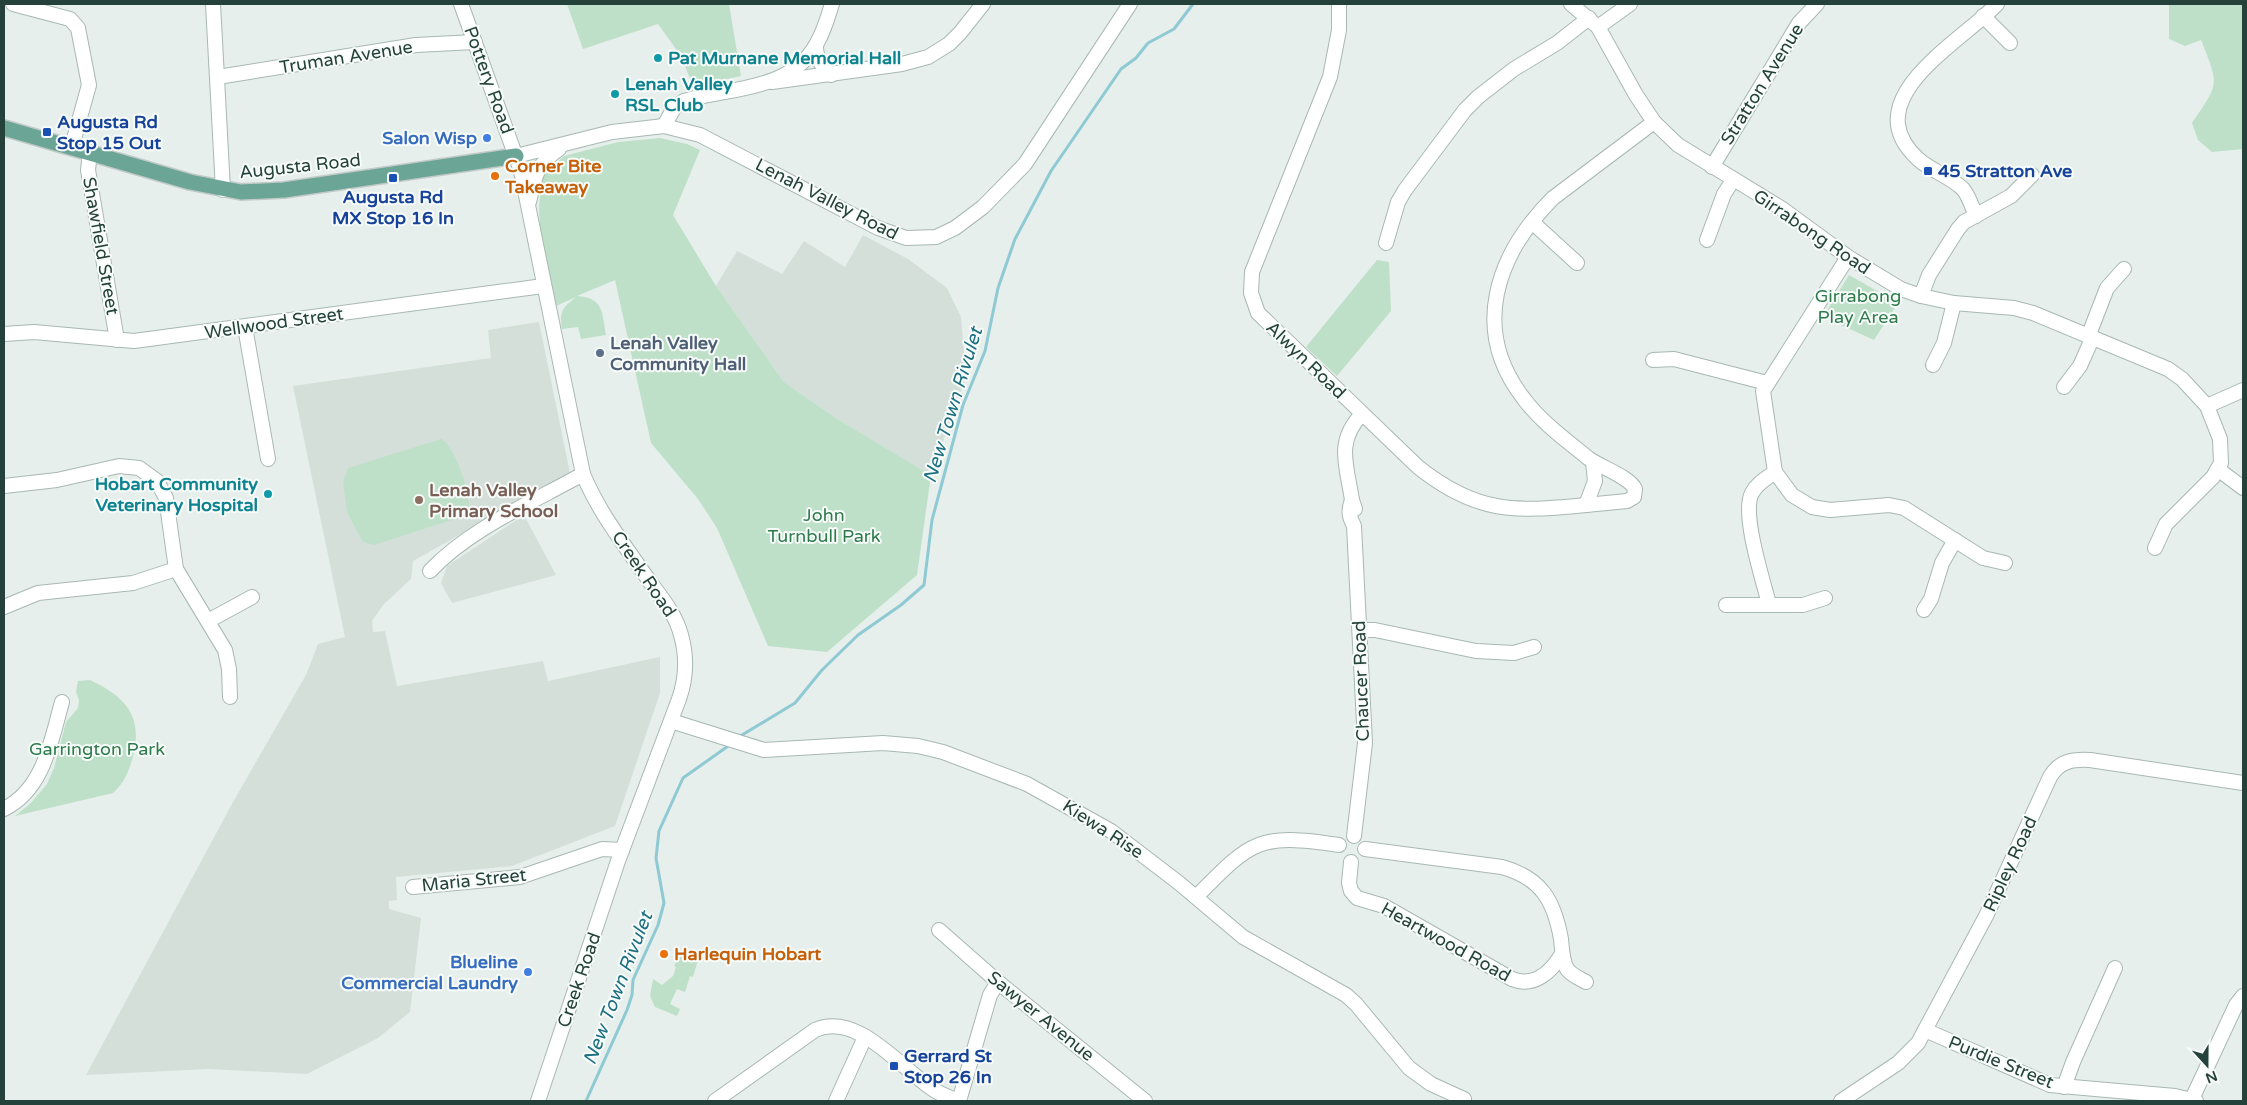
<svg xmlns="http://www.w3.org/2000/svg" width="2247" height="1105" font-family="'Varela Round',sans-serif">
<rect width="100%" height="100%" fill="#e6efeb"/>
<!-- built -->
<g fill="#d4dfda">
<path d="M863,235L908,259L947,288L961,317L966,377L931,475L836,418L784,382L716,286L737,251L782,274L804,241L845,267Z"/>
<path d="M539,322L570,473L413,561L411,579L383,605L372,621L373,632L385,631L397,686L543,661L548,681L660,657V693L615,826L512,866L396,877L397,900L389,901V909L421,918L410,1012L378,1038L307,1074L208,1069L86,1075L233,802L306,675L318,644L345,637L293,386L491,358L488,330Z"/>
<path d="M524,515L556,575L452,603L441,583L447,566Z"/>
</g>
<!-- green -->
<g fill="#bfe0c8">
<path d="M567,4H729L741,76L693,86L681,56L658,24L583,49Z"/>
<path d="M2169,4H2243V149L2212,152L2198,140L2192,123C2220,83 2219,85 2201,40L2185,46L2169,39Z"/>
<path d="M660,138L687,144L700,150L673,215L716,286L784,382L836,418L931,475L917,575L827,652L768,646L717,528L698,499L651,443L615,280L577,296C604,298 602,312 606,335L581,339L578,327L562,329C559,312 562,308 576,297L556,306L540,227L539,210L541,177L564,156L618,142Z"/>
<path d="M1377,260L1389,262L1391,311L1337,376L1306,347Z"/>
<path d="M1849,275L1898,303L1874,340L1823,317Z"/>
<path d="M441,439C454,444 469,491 469,504C469,509 467,512 464,516L374,545L363,542L347,512L343,482L348,468Z"/>
<path d="M90,680C128,698 144,718 132,760C128,773 124,783 113,793L15,816L31,803L47,784L54,768L66,722L78,708L79,700L76,692L78,681Z"/>
<path d="M682,951L698,960L693,977L690,976L685,992L677,989L670,1004L680,1009L677,1016L655,1007L650,996L653,979L662,985L673,976L676,967L674,966Z"/>
</g>
<g fill="none" stroke-linecap="round" stroke-linejoin="round">
<!-- stream -->
<g stroke="#8ec9d4" stroke-width="3">
<path d="M737,738L795,703L822,670L858,635L901,605L924,585L932,520L963,405L985,351L998,288L1015,239L1051,171L1121,69L1136,58L1148,43L1174,29L1193,4"/>
<path d="M586,1101L627,1010L632,995L633,980L658,925L664,903L656,858L659,831L683,778L731,744"/>
</g>
<defs>
<g id="minor">
<path d="M13,4L70,19L78,28L89,85L72,146"/>
<path d="M213,4L223,190"/>
<path d="M461,4L521,171L583,474C599,513 626,547 650,582C662,598 676,615 681,635C687,656 686,679 679,699L618,861L538,1101"/>
<path d="M1339,4V30L1330,77L1252,272L1251,293L1258,313L1418,467C1477,514 1515,512 1586,505L1595,481L1593,462"/>
<path d="M1571,4L1598,27L1636,95L1654,122L1678,145L1781,208L1848,257L1901,289L1921,296L1954,303L2014,308L2033,313L2168,369L2182,379L2207,406L2220,439L2221,463L2213,477L2166,524L2155,548"/>
<path d="M1983,16L2010,43"/>
<path d="M1598,27L1630,4"/>
<path d="M816,46C816,59 822,66 831,75"/>
<path d="M218,77L416,45L475,42"/>
<path d="M772,82L902,64L928,57L949,44L960,33L983,4"/>
<path d="M664,126L674,108L684,101C729,87 791,92 817,43C824,31 828,17 832,4"/>
<path d="M90,152L88,170L117,340"/>
<path d="M516,156L612,132L664,126L700,135L878,228L906,238L936,237L955,228L983,207L1025,164L1130,4"/>
<path d="M1712,167L1799,23L1817,4"/>
<path d="M529,202C535,176 536,165 559,149"/>
<path d="M1976,216C1972,207 1969,196 1963,189C1950,176 1931,171 1918,159C1853,99 1962,42 1997,4"/>
<path d="M1532,222L1577,263"/>
<path d="M1707,240L1724,194L1733,180"/>
<path d="M1386,243L1398,202L1405,190L1465,110L1478,97L1514,69L1557,43L1589,18"/>
<path d="M1921,296L1929,275L1958,229L1964,222L2011,196L2032,175"/>
<path d="M245,327L268,459"/>
<path d="M4,334L34,332L134,341L543,286"/>
<path d="M2088,337L2107,288L2124,269"/>
<path d="M1653,360L1674,359L1767,383"/>
<path d="M1933,365L1944,343L1954,303"/>
<path d="M2064,387L2080,366L2092,339"/>
<path d="M2207,406L2243,390"/>
<path d="M2219,470L2243,488"/>
<path d="M1775,472L1792,495L1812,507L1830,510L1889,505L1904,508L1983,558L2005,563"/>
<path d="M4,486L57,480L119,466L139,468L157,481L166,498L176,569L225,650L229,669L230,697"/>
<path d="M1352,500C1348,510 1349,517 1354,526L1365,743L1354,836"/>
<path d="M1586,505L1627,501L1634,497L1635,489C1630,477 1600,467 1588,458C1566,440 1541,422 1524,399C1470,330 1496,255 1553,198L1654,122"/>
<path d="M1355,509L1352,500C1347,466 1335,442 1362,414"/>
<path d="M430,571C469,529 533,502 583,474"/>
<path d="M1769,604C1763,580 1741,513 1752,493C1757,483 1767,478 1775,472L1763,391L1848,257"/>
<path d="M1726,605H1803L1825,598"/>
<path d="M4,607L38,593L133,583L176,569"/>
<path d="M1924,610L1931,599L1942,563L1955,540"/>
<path d="M208,621L252,597"/>
<path d="M1360,630H1375L1476,651L1514,653L1534,647"/>
<path d="M671,721L764,750L883,743L918,746L943,752L1027,784L1111,831L1179,883L1243,937L1346,995L1356,1004L1409,1068L1431,1084L1464,1099"/>
<path d="M4,809C44,789 51,741 62,702"/>
<path d="M1365,849L1502,867C1541,878 1554,900 1561,939C1562,948 1562,960 1567,969C1571,975 1579,978 1586,982"/>
<path d="M1351,862L1349,883L1351,891L1357,898L1384,906L1512,979C1534,988 1551,972 1562,954"/>
<path d="M413,887L520,877L602,849L622,850"/>
<path d="M1196,897C1252,840 1258,833 1339,845"/>
<path d="M939,930L998,982L1145,1101"/>
<path d="M1925,1030L2050,1085L2175,1096L2196,1101"/>
<path d="M2064,1087L2073,1062L2115,968"/>
<path d="M2192,1099L2236,1005L2243,996"/>
<path d="M715,1101L815,1030C858,1011 901,1069 934,1090C942,1095 951,1098 959,1101"/>
<path d="M836,1101L865,1037"/>
<path d="M959,1101L990,995L998,982"/>
<path d="M1841,1101L1898,1063L1918,1043L1986,916L2050,777C2059,761 2073,759 2090,760L2243,783"/>
</g>
<path id="major" d="M4,128L190,182L241,192L284,190L516,156"/>
</defs>
<!-- minor casing -->
<use href="#minor" stroke="#a8b8b2" stroke-width="16"/>
<!-- major casing -->
<use href="#major" stroke="#c2cac8" stroke-width="18"/>
<!-- minor -->
<use href="#minor" stroke="#fff" stroke-width="14"/>
<!-- major -->
<use href="#major" stroke="#6aa596" stroke-width="15"/>
</g>
<!-- markers -->
<g fill="#0f9aa8" stroke="#f7fbf9" stroke-width="2">
<circle cx="658" cy="58" r="5"/>
<circle cx="615" cy="94" r="5"/>
<circle cx="268" cy="494" r="5"/>
</g>
<g fill="#1a4fb4" stroke="#f7fbf9" stroke-width="2">
<rect x="42" y="127" width="10" height="10" rx="2.5"/>
<rect x="1923" y="166" width="10" height="10" rx="2.5"/>
<rect x="388" y="173" width="10" height="10" rx="2.5"/>
<rect x="889" y="1061" width="10" height="10" rx="2.5"/>
</g>
<g fill="#3f7fe0" stroke="#f7fbf9" stroke-width="2">
<circle cx="487" cy="138" r="5"/>
<circle cx="528" cy="972" r="5"/>
</g>
<g fill="#e8710a" stroke="#f7fbf9" stroke-width="2">
<circle cx="495" cy="176" r="5"/>
<circle cx="664" cy="954" r="5"/>
</g>
<circle fill="#5c6f8a" stroke="#f7fbf9" stroke-width="2" cx="600" cy="353" r="5"/>
<circle fill="#8d6e63" stroke="#f7fbf9" stroke-width="2" cx="419" cy="500" r="5"/>
<g text-anchor="middle" stroke-width="4" stroke-linejoin="round" paint-order="stroke">
<!-- street labels -->
<g font-size="18" fill="#24423a" stroke="#f7fbf9">
<text transform="translate(346 57) rotate(-9)" y="6">Truman Avenue</text>
<text transform="translate(489 80) rotate(70)" y="6">Pottery Road</text>
<text transform="translate(1762 84) rotate(-58)" y="6">Stratton Avenue</text>
<text transform="translate(300 166) rotate(-6)" y="6">Augusta Road</text>
<text transform="translate(827 199) rotate(27)" y="6">Lenah Valley Road</text>
<text transform="translate(1812 232) rotate(34)" y="6">Girrabong Road</text>
<text transform="translate(101 246) rotate(80)" y="6">Shawfield Street</text>
<text transform="translate(274 323) rotate(-8)" y="6">Wellwood Street</text>
<text transform="translate(1306 360) rotate(44)" y="6">Alwyn Road</text>
<text transform="translate(644 574) rotate(56)" y="6">Creek Road</text>
<text transform="translate(1361 681) rotate(-92)" y="6">Chaucer Road</text>
<text transform="translate(1103 829) rotate(33)" y="6">Kiewa Rise</text>
<text transform="translate(2010 864) rotate(-65)" y="6">Ripley Road</text>
<text transform="translate(474 880) rotate(-6)" y="6">Maria Street</text>
<text transform="translate(1446 942) rotate(29)" y="6">Heartwood Road</text>
<text transform="translate(579 980) rotate(-71)" y="6">Creek Road</text>
<text transform="translate(1041 1016) rotate(39)" y="6">Sawyer Avenue</text>
<text transform="translate(2001 1062) rotate(22)" y="6">Purdie Street</text>
</g>
<!-- culture labels -->
<g font-size="18" font-weight="bold" fill="#0d838f" stroke="#f7fbf9" text-anchor="start">
<text x="668" y="64">Pat Murnane Memorial Hall</text>
<text x="625" y="90">Lenah Valley<tspan x="625" dy="21">RSL Club</tspan></text>
<text x="258" y="490" text-anchor="end">Hobart Community<tspan x="258" dy="21">Veterinary Hospital</tspan></text>
</g>
<!-- transit labels -->
<g font-size="18" font-weight="bold" fill="#164399" stroke="#f7fbf9" text-anchor="start">
<text x="57" y="128">Augusta Rd<tspan x="57" dy="21">Stop 15 Out</tspan></text>
<text x="1938" y="177">45 Stratton Ave</text>
<text x="393" y="203" text-anchor="middle">Augusta Rd<tspan x="393" dy="21">MX Stop 16 In</tspan></text>
<text x="904" y="1062">Gerrard St<tspan x="904" dy="21">Stop 26 In</tspan></text>
</g>
<!-- shop labels -->
<g font-size="18" font-weight="bold" fill="#366cbe" stroke="#f7fbf9" text-anchor="end">
<text x="477" y="144">Salon Wisp</text>
<text x="518" y="968">Blueline<tspan x="518" dy="21">Commercial Laundry</tspan></text>
</g>
<!-- food labels -->
<g font-size="18" font-weight="bold" fill="#c56008" stroke="#f7fbf9" text-anchor="start">
<text x="505" y="172">Corner Bite<tspan x="505" dy="21">Takeaway</tspan></text>
<text x="674" y="960">Harlequin Hobart</text>
</g>
<!-- park labels -->
<g font-size="18" fill="#2d7a4b" stroke="#f7fbf9">
<text x="1858" y="302">Girrabong<tspan x="1858" dy="21">Play Area</tspan></text>
<text x="824" y="521">John<tspan x="824" dy="21">Turnbull Park</tspan></text>
<text x="97" y="755">Garrington Park</text>
</g>
<!-- service labels -->
<g font-size="18" font-weight="bold" fill="#4e5e75" stroke="#f7fbf9" text-anchor="start">
<text x="610" y="349">Lenah Valley<tspan x="610" dy="21">Community Hall</tspan></text>
</g>
<!-- education labels -->
<g font-size="18" font-weight="bold" fill="#785e54" stroke="#f7fbf9" text-anchor="start">
<text x="429" y="496">Lenah Valley<tspan x="429" dy="21">Primary School</tspan></text>
</g>
<!-- water labels -->
<g font-size="19" font-style="italic" fill="#1c6f80" stroke="#f7fbf9">
<text transform="translate(952 405) rotate(-73)" y="7">New Town Rivulet</text>
<text transform="translate(617 988) rotate(-69)" y="7">New Town Rivulet</text>
</g>
</g>
<!-- border -->
<rect width="2247" height="1105" fill="none" stroke="#24423a" stroke-width="10"/>
<!-- north arrow -->
<g transform="translate(2207 1065) rotate(159)" stroke="#f7fbf9" stroke-width="4" paint-order="stroke">
<path d="M0-4L9 19L0 12L-9 19Z" fill="#24423a"/>
<text y="-8" font-size="14" font-weight="bold" text-anchor="middle" fill="#24423a">N</text>
</g>
</svg>
